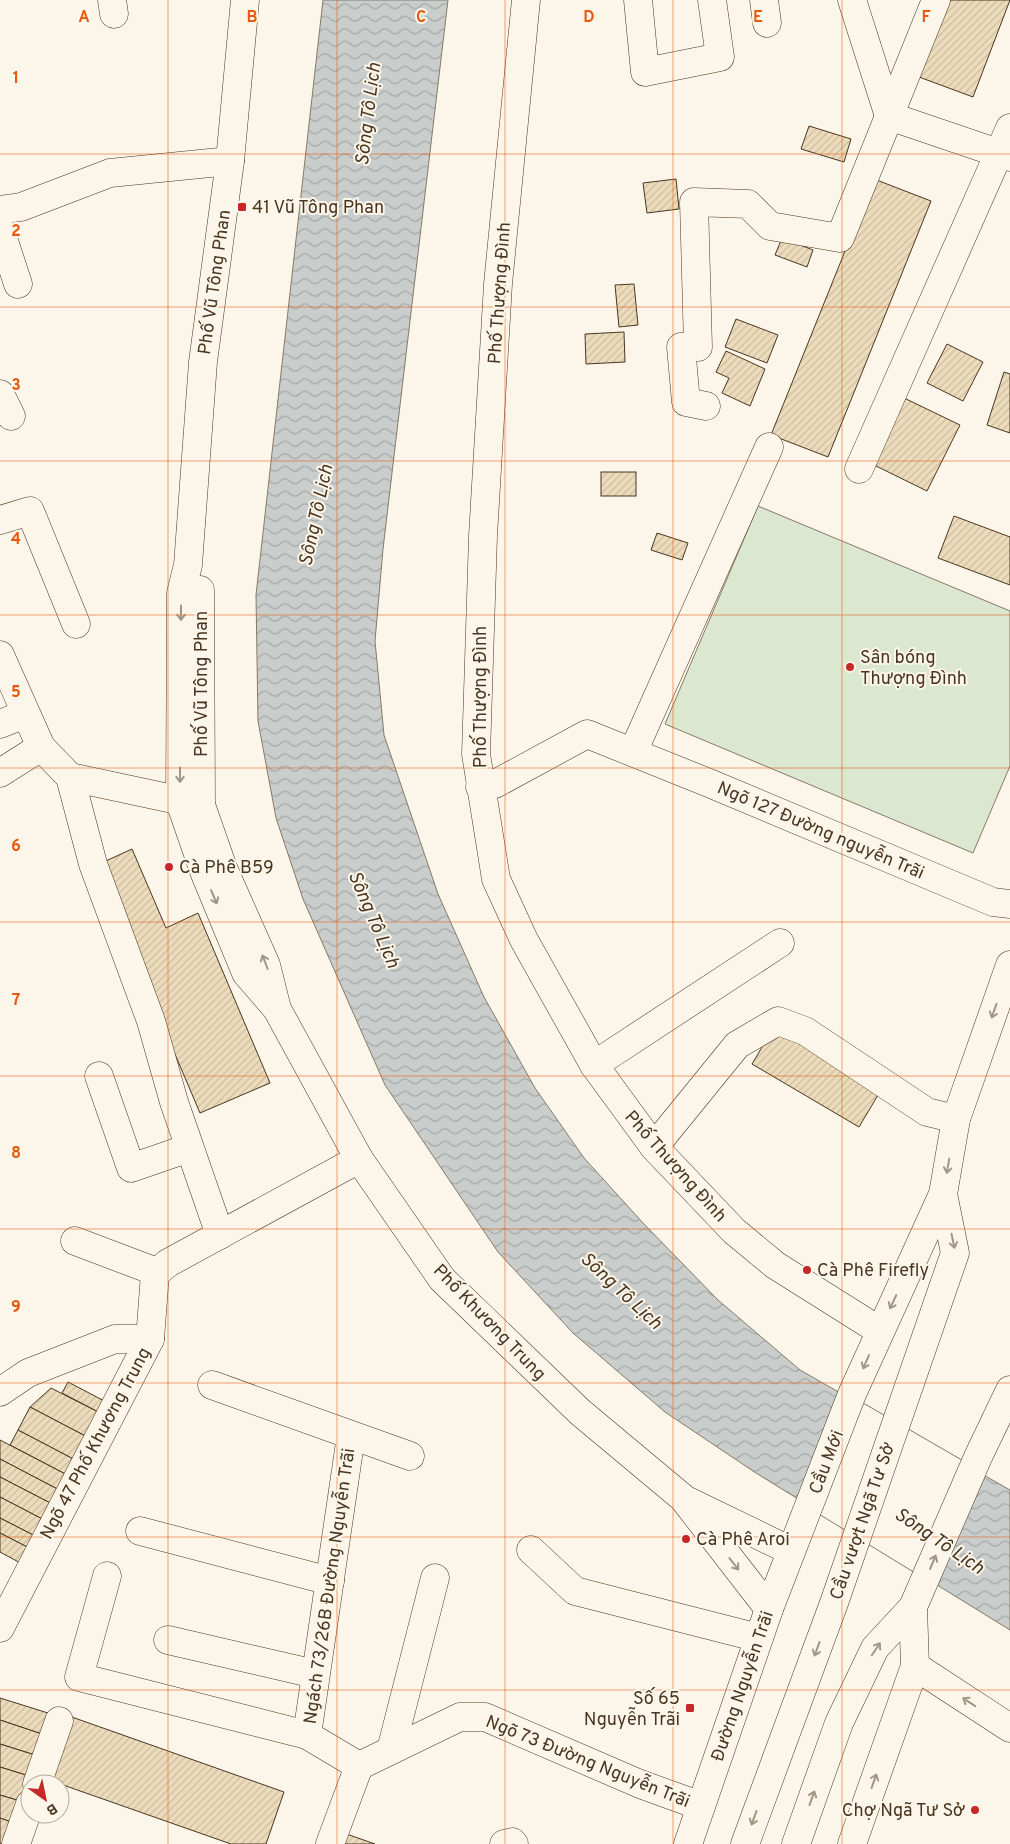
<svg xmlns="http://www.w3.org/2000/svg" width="1010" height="1844" font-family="Overpass,sans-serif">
<defs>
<pattern id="water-waves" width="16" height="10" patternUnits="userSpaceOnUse" patternTransform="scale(1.25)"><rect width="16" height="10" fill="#c9cecd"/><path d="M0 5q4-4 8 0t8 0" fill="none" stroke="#a5a8a6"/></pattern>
<pattern id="building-hatch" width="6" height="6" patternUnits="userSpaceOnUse" patternTransform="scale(1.25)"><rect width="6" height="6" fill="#ecdcbc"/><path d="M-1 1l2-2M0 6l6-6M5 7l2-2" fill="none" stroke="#ccbda1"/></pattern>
</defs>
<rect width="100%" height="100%" fill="#fbf6e9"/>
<!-- garden -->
<path fill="#dce7d0" stroke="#887966" d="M758,506L1010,611V766L973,853L665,724Z"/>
<!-- water -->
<path fill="url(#water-waves)" stroke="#887966" d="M323,0H448L383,549L375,641L384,735L438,894L484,997L535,1088L584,1158L643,1223L718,1300L800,1370L1010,1490V1630L756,1473L665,1412L573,1333L498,1252L385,1085L303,899L276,818L258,721L256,595Z"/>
<!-- pier -->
<path fill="#fbf6e9" stroke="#887966" d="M851,1396L974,1467L925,1579L809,1508Z"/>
<!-- building -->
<g fill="url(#building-hatch)" stroke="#4a3520">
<path d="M949,0H1010L973,97L919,77Z"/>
<path d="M809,126L851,139L844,162L801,149Z"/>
<path d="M676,179L679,209L647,213L643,183Z"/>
<path d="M874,179L931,201L828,457L771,435Z"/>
<path d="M782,238L813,250L807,267L775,255Z"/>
<path d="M634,284L638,325L619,327L615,285Z"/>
<path d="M736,319L778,335L767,363L725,347Z"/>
<path d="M624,332L625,362L586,364L585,334Z"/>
<path d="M947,344L983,362L963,401L927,383Z"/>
<path d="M726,351L765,369L750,406L722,393L729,378L716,372Z"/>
<path d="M1004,372L1010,374V433L987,425Z"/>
<path d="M904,398L960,425L927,491L872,464Z"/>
<rect x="601" y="472" width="35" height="24"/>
<path d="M954,516L1010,537V585L938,558Z"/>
<path d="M657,533L688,543L682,560L651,550Z"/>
<path d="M132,849L166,928L198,913L270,1083L200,1113L95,866Z"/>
<path d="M774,1027L881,1090L859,1127L752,1064Z"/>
<path d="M68,1382L112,1405L106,1416L62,1393Z"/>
<path d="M51,1388L106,1416L93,1440L30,1407Z"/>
<path d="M30,1407L93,1440L81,1463L18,1430Z"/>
<path d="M18,1430L81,1463L73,1478L10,1445Z"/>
<path d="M0,1440L73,1478L65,1493L0,1459Z"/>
<path d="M0,1459L65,1493L58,1507L0,1477Z"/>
<path d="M0,1477L58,1507L50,1523L0,1497Z"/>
<path d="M0,1497L50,1523L41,1539L0,1518Z"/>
<path d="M0,1518L41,1539L35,1551L0,1533Z"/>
<path d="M0,1533L35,1551L26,1566L0,1552Z"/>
<path d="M0,1698L48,1713L42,1734L0,1720Z"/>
<path d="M69,1716L284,1792L266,1844H231L46,1779Z"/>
<path d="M0,1720L42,1734L35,1755L0,1744Z"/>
<path d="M0,1744L35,1755L29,1776L0,1767Z"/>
<path d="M0,1767L29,1776L20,1801L0,1795Z"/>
<path d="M0,1795L20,1801L14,1823L0,1818Z"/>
<path d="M0,1818L14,1823L7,1844H0Z"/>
<path d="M338,1831L375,1844H333Z"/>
</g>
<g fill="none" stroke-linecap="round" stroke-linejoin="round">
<defs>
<g id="minor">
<path d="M112,0L114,14"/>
<path d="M638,0L645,72L720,57L712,0"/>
<path d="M764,0L767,23"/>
<path d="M852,0L889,116"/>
<path d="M889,116L1010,157"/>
<path d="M0,210L21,207L110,173L230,161"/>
<path d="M0,229L18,284"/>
<path d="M0,394L11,416"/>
<path d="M706,406L686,402L681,347H698L694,202L748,204L770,226L840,238L936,0"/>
<path d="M859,469L1010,128"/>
<path d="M0,520L30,511L76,624"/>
<path d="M0,655L41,747L70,777L201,805"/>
<path d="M0,724L25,714"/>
<path d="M633,752L769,447"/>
<path d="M0,773L41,747"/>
<path d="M70,777L93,864L151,1021L174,1102L220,1235"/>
<path d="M480,787L495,784L587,734L709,783L993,902L1010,904"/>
<path d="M594,1065L780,943"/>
<path d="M99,1076L131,1168L189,1148"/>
<path d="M654,1147L737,1045L778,1021L805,1031L927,1112L956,1119"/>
<path d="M75,1241L157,1272"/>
<path d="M212,1385L410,1456"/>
<path d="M0,1392L28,1373L115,1339H150"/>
<path d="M140,1531L330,1581"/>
<path d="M531,1550L575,1591L759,1638"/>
<path d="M107,1576L79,1677L307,1735L359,1766"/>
<path d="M0,1628L150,1339L155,1274L168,1263L359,1159"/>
<path d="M168,1640L315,1674"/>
<path d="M307,1735L351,1436"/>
<path d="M391,1750L435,1578"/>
<path d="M37,1784L59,1721"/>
<path d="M16,1844L30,1804"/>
<path d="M330,1844L359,1766L460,1717H485L640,1784L701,1806"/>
<path d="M504,1844L512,1842L514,1844"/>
</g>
<g id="major">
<path d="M245,0L230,161L203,362L188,565L181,593L180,802L205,874L246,973L277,1009L359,1159L442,1279L580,1412L683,1498L769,1609"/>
<path d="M526,0L498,284L483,536L476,754L496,879L524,940L594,1065L654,1147L734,1231L775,1265L880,1331"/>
<path d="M200,590L201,805L223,868L266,965L276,1005"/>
<path d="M688,1501L791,1551"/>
<path d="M915,1666L1010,1728"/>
<path d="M688,1844L769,1609L852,1394L943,1194L956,1119L1010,965"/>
<path d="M745,1844L834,1603L955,1253L943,1194"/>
<path d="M796,1844L839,1723L875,1648L913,1607L978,1457L1010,1390"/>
<path d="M852,1844L915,1666L913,1607"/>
</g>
</defs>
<!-- minor casing -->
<use href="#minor" stroke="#4a3520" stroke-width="29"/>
<!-- major casing -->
<use href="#major" stroke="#4a3520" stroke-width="29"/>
<!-- minor -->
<use href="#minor" stroke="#fbf6e9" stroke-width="28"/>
<!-- major -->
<use href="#major" stroke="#fbf6e9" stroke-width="28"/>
</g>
<!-- one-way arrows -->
<defs><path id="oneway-shaft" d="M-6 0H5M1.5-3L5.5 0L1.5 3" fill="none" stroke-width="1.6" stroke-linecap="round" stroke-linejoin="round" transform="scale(1.25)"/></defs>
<g stroke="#a29684">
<use href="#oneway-shaft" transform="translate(181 613) rotate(90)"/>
<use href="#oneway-shaft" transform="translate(180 775) rotate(90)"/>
<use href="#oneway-shaft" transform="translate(214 897) rotate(67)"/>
<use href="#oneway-shaft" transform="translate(265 962) rotate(-111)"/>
<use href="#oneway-shaft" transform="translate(994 1011) rotate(109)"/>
<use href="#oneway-shaft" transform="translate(948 1166) rotate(100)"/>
<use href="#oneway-shaft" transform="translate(953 1241) rotate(78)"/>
<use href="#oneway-shaft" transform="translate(893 1302) rotate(115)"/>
<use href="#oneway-shaft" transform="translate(866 1362) rotate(114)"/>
<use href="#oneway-shaft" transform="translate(933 1562) rotate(-67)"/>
<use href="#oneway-shaft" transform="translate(734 1564) rotate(52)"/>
<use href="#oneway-shaft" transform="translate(817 1649) rotate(110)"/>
<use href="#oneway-shaft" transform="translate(876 1649) rotate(-56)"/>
<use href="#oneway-shaft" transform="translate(969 1702) rotate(-147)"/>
<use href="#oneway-shaft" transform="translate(874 1781) rotate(-71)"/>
<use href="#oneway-shaft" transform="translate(812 1798) rotate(-70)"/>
<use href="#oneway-shaft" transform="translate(754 1818) rotate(110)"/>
</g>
<!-- grid -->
<path fill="none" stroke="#e8590c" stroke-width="1" stroke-opacity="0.55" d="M168,0V1844M337,0V1844M505,0V1844M673,0V1844M842,0V1844M0,154H1010M0,307H1010M0,461H1010M0,615H1010M0,768H1010M0,922H1010M0,1076H1010M0,1229H1010M0,1383H1010M0,1537H1010M0,1690H1010"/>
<!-- markers -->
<g fill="#c62828" stroke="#fbf6e9" stroke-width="2">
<rect x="237" y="202" width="10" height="10" rx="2.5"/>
<circle cx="850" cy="667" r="5"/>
<circle cx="169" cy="867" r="5"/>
<circle cx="807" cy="1270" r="5"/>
<circle cx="686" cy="1539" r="5"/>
<rect x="685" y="1703" width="10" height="10" rx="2.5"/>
<circle cx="975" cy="1810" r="5"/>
</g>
<g text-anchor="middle" stroke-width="4" stroke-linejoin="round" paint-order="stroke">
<!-- poi labels -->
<g font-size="18" fill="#4a3520" stroke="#fbf6e9" text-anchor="start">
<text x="252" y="213">41 Vũ Tông Phan</text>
<text x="860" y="663">Sân bóng<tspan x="860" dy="21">Thượng Đình</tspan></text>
<text x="179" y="873">Cà Phê B59</text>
<text x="817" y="1276">Cà Phê Firefly</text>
<text x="696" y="1545">Cà Phê Aroi</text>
<text x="680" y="1704" text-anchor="end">Số 65<tspan x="680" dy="21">Nguyễn Trãi</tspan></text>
<text x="965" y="1816" text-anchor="end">Chợ Ngã Tư Sở</text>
</g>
<!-- street labels -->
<g font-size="18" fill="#4a3520" stroke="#fbf6e9">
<text transform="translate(214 282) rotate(-82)" y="6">Phố Vũ Tông Phan</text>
<text transform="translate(499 293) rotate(-86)" y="6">Phố Thượng Đình</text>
<text transform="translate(201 684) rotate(-90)" y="6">Phố Vũ Tông Phan</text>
<text transform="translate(480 697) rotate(-90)" y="6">Phố Thượng Đình</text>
<text transform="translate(821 830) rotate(23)" y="6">Ngõ 127 Đường nguyễn Trãi</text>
<text transform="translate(676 1166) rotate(48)" y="6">Phố Thượng Đình</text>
<text transform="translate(490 1322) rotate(46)" y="6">Phố Khương Trung</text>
<text transform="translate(95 1443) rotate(-62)" y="6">Ngõ 47 Phố Khương Trung</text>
<text transform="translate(826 1462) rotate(-69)" y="6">Cầu Mới</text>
<text transform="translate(862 1521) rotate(-71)" y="6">Cầu vượt Ngã Tư Sở</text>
<text transform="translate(329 1586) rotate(-82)" y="6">Ngách 73/26B Đường Nguyễn Trãi</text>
<text transform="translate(742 1686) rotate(-71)" y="6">Đường Nguyễn Trãi</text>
<text transform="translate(588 1761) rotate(22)" y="6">Ngõ 73 Đường Nguyễn Trãi</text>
</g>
<!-- water labels -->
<g font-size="19" font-style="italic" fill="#4a3520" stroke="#fbf6e9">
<text transform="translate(367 114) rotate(-83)" y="7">Sông Tô Lịch</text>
<text transform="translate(315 515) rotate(-78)" y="7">Sông Tô Lịch</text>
<text transform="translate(375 919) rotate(67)" y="7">Sông Tô Lịch</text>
<text transform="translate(622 1290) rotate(43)" y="7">Sông Tô Lịch</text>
<text transform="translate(940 1540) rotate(34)" y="7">Sông Tô Lịch</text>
</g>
</g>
<g font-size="16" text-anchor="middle" font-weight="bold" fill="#e8590c" stroke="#fbf6e9" stroke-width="4" stroke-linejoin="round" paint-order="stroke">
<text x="84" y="22">A</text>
<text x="252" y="22">B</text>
<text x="421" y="22">C</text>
<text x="589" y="22">D</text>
<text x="758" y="22">E</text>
<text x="926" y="22">F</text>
<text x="16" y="83">1</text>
<text x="16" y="236">2</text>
<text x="16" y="390">3</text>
<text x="16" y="544">4</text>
<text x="16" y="697">5</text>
<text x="16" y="851">6</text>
<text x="16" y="1005">7</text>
<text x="16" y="1158">8</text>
<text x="16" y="1312">9</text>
</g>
<!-- north arrow -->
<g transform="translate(45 1799) rotate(147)"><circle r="24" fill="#fbf6e9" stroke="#b4a999"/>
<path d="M0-4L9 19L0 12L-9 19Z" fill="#c62828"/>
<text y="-8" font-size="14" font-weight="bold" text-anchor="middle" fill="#4a3520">B</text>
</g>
</svg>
